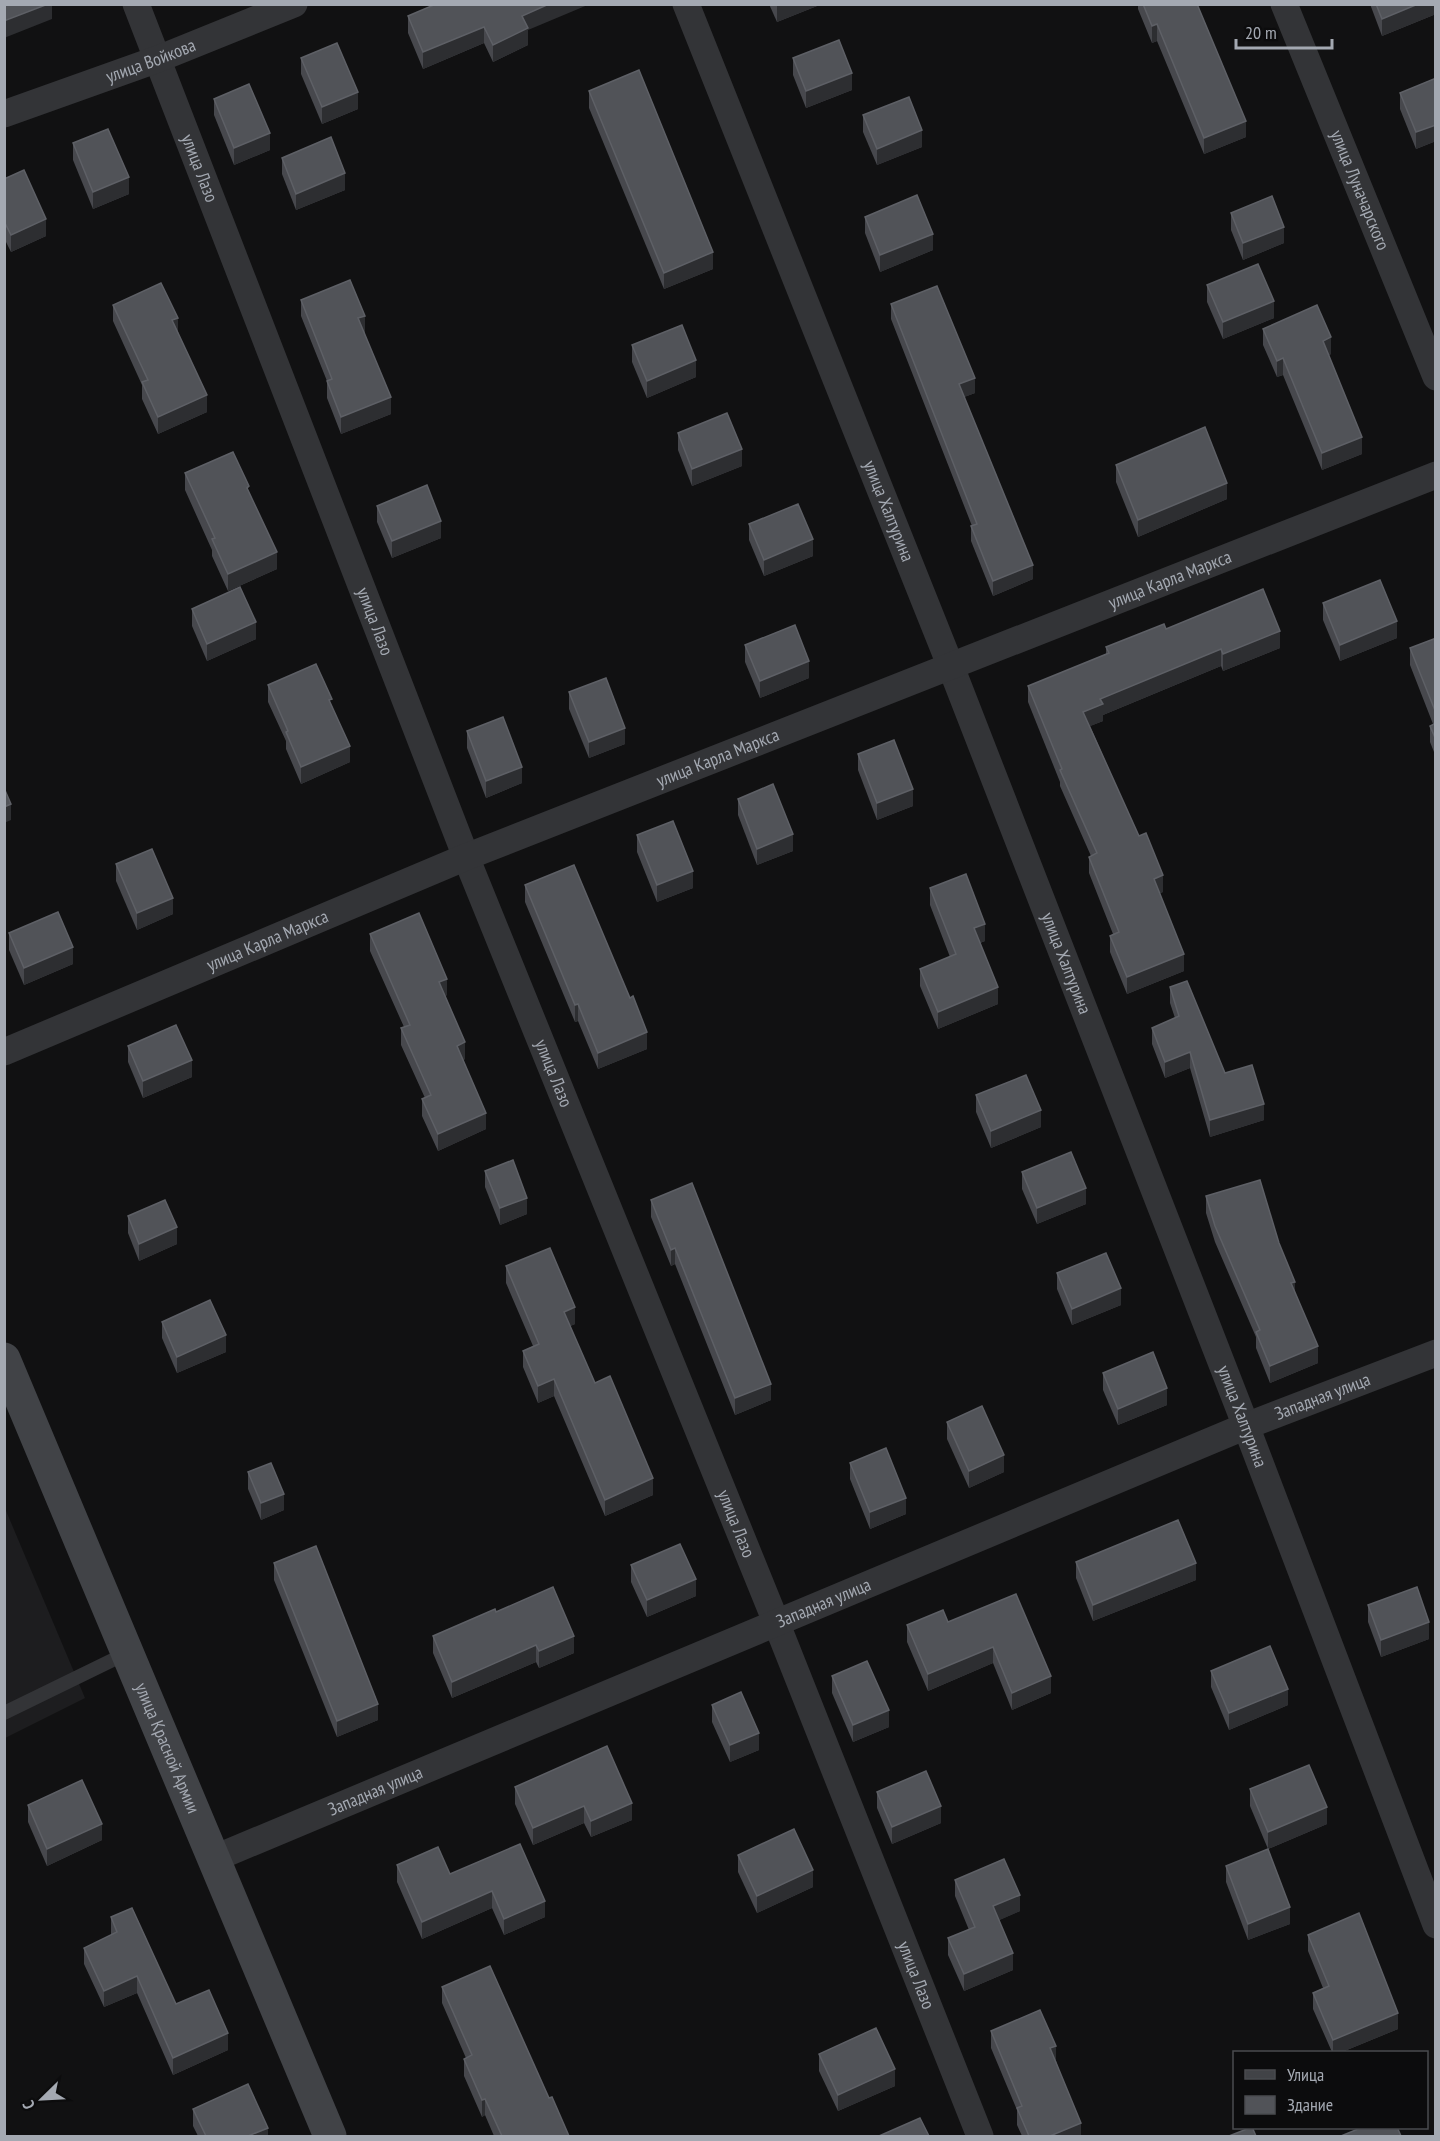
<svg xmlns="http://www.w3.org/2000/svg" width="1440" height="2141" font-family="'PT Sans Narrow',sans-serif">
<rect width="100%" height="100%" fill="#111112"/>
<!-- built -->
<path fill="#1d1d1f" d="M4,1506L85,1698L5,1738H4Z"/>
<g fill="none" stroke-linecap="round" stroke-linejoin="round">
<!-- lane -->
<path stroke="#333437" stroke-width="14" d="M4,1713L127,1653"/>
<!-- street -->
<g stroke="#333437" stroke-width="27">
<path id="s1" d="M136,4L466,857L776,1622L980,2136"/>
<path id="s2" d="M686,4L951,667L1246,1426L1436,1925"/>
<path id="s3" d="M1284,4L1436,377"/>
<path id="s4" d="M4,114L158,59L294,4"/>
<path id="s5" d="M4,1052L466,857L1436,475"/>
<path id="s6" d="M213,1859L1246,1426L1436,1353"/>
</g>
<!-- secondary -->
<path stroke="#414347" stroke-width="33" id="s7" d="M4,1359L330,2136"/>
</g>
<!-- wall -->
<g fill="#47484d">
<path d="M769,4H822L777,22Z"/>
<path d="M1138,4H1197L1246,137L1204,154L1157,41L1152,43L1138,9Z"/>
<path d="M1370,4H1436V14L1382,36Z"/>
<path d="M408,16L528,30V45L493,62L484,43L423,69L408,33Z"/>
<path d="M301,58L358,109L322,124L301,74Z"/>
<path d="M793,58L852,90L806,108L793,75Z"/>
<path d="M1436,78V141L1416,149L1400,109V93Z"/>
<path d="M589,91L713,269L664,289L589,108Z"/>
<path d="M214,99L270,150L234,165L214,115Z"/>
<path d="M863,115L922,147L877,165L863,132Z"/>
<path d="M73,143L129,194L93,209L73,160Z"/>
<path d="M282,158L345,190L296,210L282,174Z"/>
<path d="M4,179L46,236L11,252L4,238Z"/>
<path d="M1231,213L1284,243L1243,260L1231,230Z"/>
<path d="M865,217L933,250L880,272L865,233Z"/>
<path d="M1207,285L1274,318L1223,339L1207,302Z"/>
<path d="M301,300L365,332L364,333L391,414L341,434L327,398V381L301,316Z"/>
<path d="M891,304L975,393L964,397L1033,579L993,596L971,541V526H972L891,319Z"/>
<path d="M113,305L178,332L207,412L158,434L142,399V385L113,321Z"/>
<path d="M1263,329L1331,354L1329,355L1362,454L1322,470L1283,375L1277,377L1263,345Z"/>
<path d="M632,345L696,377L647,398L632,362Z"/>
<path d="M678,433L742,466L692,486L678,450Z"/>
<path d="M1116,465L1227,499L1138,537L1116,482Z"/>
<path d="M185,473L249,493L277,569L228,591L212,556V550L185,490Z"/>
<path d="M377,506L441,538L392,558L377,522Z"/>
<path d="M749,524L813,556L764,576L749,540Z"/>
<path d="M1323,603L1397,638L1340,661L1323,620Z"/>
<path d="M192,609L256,639L207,661L192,626Z"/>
<path d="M1166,629L1280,648L1223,671L1221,666L1103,715V721L1090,726L1163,892L1160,893L1184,971L1127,994L1110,952V936L1113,934L1089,873V857L1091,856L1060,786V782L1028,702V686L1106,654V647Z"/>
<path d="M1436,638V757L1430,742V726L1433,724L1410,665V648Z"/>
<path d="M745,645L809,678L760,698L745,662Z"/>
<path d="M268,685L332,706L350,762L301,784L286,749V741L268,702Z"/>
<path d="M569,692L625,744L589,758L569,709Z"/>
<path d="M467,731L522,783L486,798L467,748Z"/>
<path d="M858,754L913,806L877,820L858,770Z"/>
<path d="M738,799L793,851L757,865L738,815Z"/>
<path d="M637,835L693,888L657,902L637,852Z"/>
<path d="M116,864L173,914L137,930L116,881Z"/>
<path d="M525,885L647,1049L598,1069L578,1021L575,1022L525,902Z"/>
<path d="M930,888L985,941L980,943L998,1004L938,1029L920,986V969L950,957L930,905Z"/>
<path d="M9,933L73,964L24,985L9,950Z"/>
<path d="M370,934L447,995L445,996L465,1059L463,1060L486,1129L438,1151L422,1116V1099L425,1098L401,1045V1028L404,1027L370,951Z"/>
<path d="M1170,987L1225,1073L1264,1120L1210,1137L1190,1068L1165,1078L1152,1044V1028L1175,1018L1170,1003Z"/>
<path d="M128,1046L192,1077L143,1098L128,1062Z"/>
<path d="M976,1095L1041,1127L991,1148L976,1112Z"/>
<path d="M485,1171L527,1214L500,1225L485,1187Z"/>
<path d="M1022,1172L1086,1204L1037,1224L1022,1189Z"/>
<path d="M1206,1196L1295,1293L1318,1363L1270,1383L1256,1348V1337L1215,1242L1206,1213Z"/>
<path d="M651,1200L771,1400L735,1415L675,1264L671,1266L651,1217Z"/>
<path d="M128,1216L177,1244L139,1261L128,1233Z"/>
<path d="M506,1266L575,1324L570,1326L595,1383L653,1495L605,1516L554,1396L538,1403L523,1367V1351L533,1346L506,1283Z"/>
<path d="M1057,1273L1121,1305L1072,1325L1057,1289Z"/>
<path d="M162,1322L226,1352L177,1373L162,1338Z"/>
<path d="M1103,1373L1167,1405L1118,1425L1103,1390Z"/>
<path d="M947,1422L1004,1472L969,1488L947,1439Z"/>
<path d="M850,1463L906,1514L870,1529L850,1479Z"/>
<path d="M248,1472L284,1510L261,1520L248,1489Z"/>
<path d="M1076,1562L1196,1580L1093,1621L1076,1578Z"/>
<path d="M274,1563L378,1720L337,1737L274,1580Z"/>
<path d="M631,1565L696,1596L647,1617L631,1582Z"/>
<path d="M1016,1594L1051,1693L1012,1710L993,1663L928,1691L907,1642V1625L948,1622Z"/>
<path d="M1368,1605L1429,1639L1381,1657L1368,1622Z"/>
<path d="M496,1612L574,1653L539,1668L536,1662L452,1698L433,1653V1636Z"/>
<path d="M1211,1671L1288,1705L1229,1730L1211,1687Z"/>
<path d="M832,1676L889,1727L853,1742L832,1693Z"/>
<path d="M712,1705L759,1750L730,1762L712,1722Z"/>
<path d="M515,1787L632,1820L591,1837L584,1823L533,1845L515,1804Z"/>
<path d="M1250,1789L1327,1824L1268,1849L1250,1806Z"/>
<path d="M877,1792L941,1823L892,1844L877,1808Z"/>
<path d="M28,1805L102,1840L47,1866L28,1822Z"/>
<path d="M520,1844L545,1917L504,1935L492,1908L422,1939L397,1882V1865L450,1874Z"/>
<path d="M738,1855L813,1887L757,1913L738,1872Z"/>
<path d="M1226,1866L1290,1924L1248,1940L1226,1882Z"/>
<path d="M955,1880L1020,1911L999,1920L1013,1970L964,1991L948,1955V1938L969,1930L955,1896Z"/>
<path d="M111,1917L176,2004L228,2050L173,2075L137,1993L104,2007L84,1964V1948L111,1935Z"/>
<path d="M1308,1935L1398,2029L1342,2052H1332L1313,2009V1993L1323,1988L1308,1951Z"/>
<path d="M442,1987L549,2098L569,2136H494L485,2115L482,2117L464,2076V2059L466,2058L442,2003Z"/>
<path d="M991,2031L1056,2061L1081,2136H1022L1017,2125V2110L991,2048Z"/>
<path d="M819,2054L895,2086L838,2111L819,2071Z"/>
<path d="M193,2109L268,2136H198L193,2126Z"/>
</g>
<!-- shaded-wall -->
<g fill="#2d2e31">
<path d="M48,4H52V19L4,38V21Z"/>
<path d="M549,4H590L528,30V45L493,62V45L522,16Z"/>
<path d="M780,4H822L777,22V6Z"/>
<path d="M1418,4H1436V14L1382,36V19Z"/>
<path d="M1157,24V41L1152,43V26Z"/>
<path d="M484,27V43L423,69V52Z"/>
<path d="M852,73V90L806,108V91Z"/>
<path d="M358,92V109L322,124V107Z"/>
<path d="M1246,121V137L1204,154V138Z"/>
<path d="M1436,125V141L1416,149V132Z"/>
<path d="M922,130V147L877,165V149Z"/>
<path d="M270,133V150L234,165V148Z"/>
<path d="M345,173V190L296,210V194Z"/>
<path d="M129,177V194L93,209V192Z"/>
<path d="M46,219V236L11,252V235Z"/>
<path d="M1284,227V243L1243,260V243Z"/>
<path d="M933,234V250L880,272V255Z"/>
<path d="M713,252V269L664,289V273Z"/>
<path d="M1274,301V318L1223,339V322Z"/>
<path d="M365,316V332L358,335V318Z"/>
<path d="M178,318V334L172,320Z"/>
<path d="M1331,337V354L1323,358V341Z"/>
<path d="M1283,358V375L1277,377V361Z"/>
<path d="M696,360V377L647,398V381Z"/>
<path d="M975,378V393L959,399V384Z"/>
<path d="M207,395V412L158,434V417Z"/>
<path d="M391,397V414L341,434V417Z"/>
<path d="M1362,437V454L1322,470V453Z"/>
<path d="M742,449V466L692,486V469Z"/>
<path d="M1227,483V499L1138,537V520Z"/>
<path d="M441,521V538L392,558V541Z"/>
<path d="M813,539V556L764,576V560Z"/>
<path d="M277,552V569L228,591V574Z"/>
<path d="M1033,565V579L993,596V581Z"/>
<path d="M1397,621V638L1340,661V645Z"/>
<path d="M256,622V639L207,661V644Z"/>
<path d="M1280,631V648L1223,671V654Z"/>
<path d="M1221,649V666L1103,715V721L1083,729V712L1100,699Z"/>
<path d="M809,661V678L760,698V681Z"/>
<path d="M625,728V744L589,758V742Z"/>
<path d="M350,746V762L301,784V767Z"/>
<path d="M522,767V783L486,798V781Z"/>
<path d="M913,789V806L877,820V803Z"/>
<path d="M11,804V820L4,823V807Z"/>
<path d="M793,834V851L757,865V849Z"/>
<path d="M693,871V888L657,902V885Z"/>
<path d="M1163,875V892L1154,895V879Z"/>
<path d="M173,898V914L137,930V913Z"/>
<path d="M985,924V941L974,945V928Z"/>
<path d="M73,947V964L24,985V968Z"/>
<path d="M1184,954V971L1127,994V977Z"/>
<path d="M447,979V995L439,999V982Z"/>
<path d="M998,987V1004L938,1029V1012Z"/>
<path d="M578,1004V1021L575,1022V1005Z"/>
<path d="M647,1032V1049L598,1069V1053Z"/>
<path d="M465,1042V1059L457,1063V1046Z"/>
<path d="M1190,1052V1068L1165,1078V1062Z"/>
<path d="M192,1060V1077L143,1098V1081Z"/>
<path d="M1264,1104V1120L1210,1137V1120Z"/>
<path d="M1041,1110V1127L991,1148V1131Z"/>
<path d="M486,1113V1129L438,1151V1134Z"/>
<path d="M1086,1188V1204L1037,1224V1208Z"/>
<path d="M527,1198V1214L500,1225V1208Z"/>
<path d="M177,1227V1244L139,1261V1244Z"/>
<path d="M675,1248V1264L671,1266V1250Z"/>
<path d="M1295,1282V1298L1291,1283Z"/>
<path d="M1121,1288V1305L1072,1325V1309Z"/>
<path d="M575,1307V1324L564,1329V1312Z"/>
<path d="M226,1335V1352L177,1373V1357Z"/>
<path d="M1318,1346V1363L1270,1383V1366Z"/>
<path d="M554,1379V1396L538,1403V1386Z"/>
<path d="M771,1384V1400L735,1415V1398Z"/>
<path d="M1167,1388V1405L1118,1425V1409Z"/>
<path d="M1004,1455V1472L969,1488V1471Z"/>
<path d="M653,1478V1495L605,1516V1500Z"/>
<path d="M284,1494V1510L261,1520V1503Z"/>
<path d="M906,1498V1514L870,1529V1512Z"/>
<path d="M1196,1563V1580L1093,1621V1605Z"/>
<path d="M696,1579V1596L647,1617V1600Z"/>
<path d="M1429,1622V1639L1381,1657V1640Z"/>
<path d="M574,1636V1653L539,1668V1651Z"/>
<path d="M536,1645V1662L452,1698V1682Z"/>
<path d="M993,1647V1663L928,1691V1674Z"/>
<path d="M1051,1676V1693L1012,1710V1693Z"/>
<path d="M1288,1689V1705L1229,1730V1713Z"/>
<path d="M378,1704V1720L337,1737V1721Z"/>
<path d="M889,1710V1727L853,1742V1725Z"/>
<path d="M759,1733V1750L730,1762V1745Z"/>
<path d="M632,1803V1820L591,1837V1821Z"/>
<path d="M584,1806V1823L533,1845V1828Z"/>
<path d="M941,1806V1823L892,1844V1827Z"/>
<path d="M1327,1807V1824L1268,1849V1832Z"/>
<path d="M102,1824V1840L47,1866V1849Z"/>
<path d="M813,1870V1887L757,1913V1896Z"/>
<path d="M492,1891V1908L422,1939V1922Z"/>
<path d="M1020,1895V1911L993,1923V1906Z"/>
<path d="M545,1901V1917L504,1935V1919Z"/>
<path d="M1290,1907V1924L1248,1940V1924Z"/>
<path d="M1013,1953V1970L964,1991V1974Z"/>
<path d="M137,1976V1993L104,2007V1991Z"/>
<path d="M1398,2013V2029L1342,2052H1333V2040Z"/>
<path d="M228,2033V2050L173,2075V2058Z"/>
<path d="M1056,2046V2063L1050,2048Z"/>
<path d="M895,2069V2086L838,2111V2095Z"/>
<path d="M485,2099V2115L482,2117V2100Z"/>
<path d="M1081,2123V2136H1050Z"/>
<path d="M268,2128V2136H248Z"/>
</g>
<!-- building -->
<g fill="#515358" stroke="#5e6066" stroke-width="1.5">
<path d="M4,4H48L4,21Z"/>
<path d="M436,4H549L522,16L528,28L493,45L484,27L423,52L408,16Z"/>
<path d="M1143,4H1197L1246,121L1204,138L1157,24L1152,26Z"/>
<path d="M1376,4H1418L1382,19Z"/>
<path d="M839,40L852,73L806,91L793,58Z"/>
<path d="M337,43L358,92L322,107L301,58Z"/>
<path d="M639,70L713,252L664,273L589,91Z"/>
<path d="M1436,78V125L1416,132L1400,93Z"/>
<path d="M249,84L270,133L234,148L214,99Z"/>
<path d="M909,97L922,130L877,149L863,115Z"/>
<path d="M108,129L129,177L93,192L73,143Z"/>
<path d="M331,137L345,173L296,194L282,158Z"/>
<path d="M24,170L46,219L11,235L4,221V179Z"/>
<path d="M917,195L933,234L880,255L865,217Z"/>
<path d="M1272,196L1284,227L1243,243L1231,213Z"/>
<path d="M1258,264L1274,301L1223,322L1207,285Z"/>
<path d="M350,280L365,316L358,318L391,397L341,417L327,381L332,379L301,300Z"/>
<path d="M161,283L178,318L172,320L207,395L158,417L142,382L148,380L113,305Z"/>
<path d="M937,286L975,378L959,384L1033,565L993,581L971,526L977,524L891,304Z"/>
<path d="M1317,305L1331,337L1323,341L1362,437L1322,453L1283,358L1277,361L1263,329Z"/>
<path d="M682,325L696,360L647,381L632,345Z"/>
<path d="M727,413L742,449L692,469L678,433Z"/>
<path d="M1205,427L1227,483L1138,520L1116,465Z"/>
<path d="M233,452L249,486L247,488L277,552L228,574L212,539L215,538L185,473Z"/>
<path d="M427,485L441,521L392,541L377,506Z"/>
<path d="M798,504L813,539L764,560L749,524Z"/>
<path d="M1380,580L1397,621L1340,645L1323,603Z"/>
<path d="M240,587L256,622L207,644L192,609Z"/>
<path d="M1263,589L1280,631L1223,654L1221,649L1100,699L1103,704L1083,712L1139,836L1146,833L1163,875L1154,879L1184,954L1127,977L1110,936L1119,932L1089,857L1097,853L1060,770L1062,769L1028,686L1109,653L1106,647L1164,624L1166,629Z"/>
<path d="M795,625L809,661L760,681L745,645Z"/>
<path d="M1436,638V713L1410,648Z"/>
<path d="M316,664L332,699L329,700L350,746L301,767L286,732L288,731L268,685Z"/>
<path d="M606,678L625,728L589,742L569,692Z"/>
<path d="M503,717L522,767L486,781L467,731Z"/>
<path d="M1436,723V740L1430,726Z"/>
<path d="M894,740L913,789L877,803L858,754Z"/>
<path d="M773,784L793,834L757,849L738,799Z"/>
<path d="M4,788L11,804L4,807Z"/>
<path d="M673,821L693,871L657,885L637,835Z"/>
<path d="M152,849L173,898L137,913L116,864Z"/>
<path d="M574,865L630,998L633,996L647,1032L598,1053L578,1004L575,1005L525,885Z"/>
<path d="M966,874L985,924L974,928L998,987L938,1012L920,969L956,954L930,888Z"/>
<path d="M58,912L73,947L24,968L9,933Z"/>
<path d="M419,913L447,979L439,982L465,1042L457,1046L486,1113L438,1134L422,1099L431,1095L401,1028L410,1025L370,934Z"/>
<path d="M1187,981L1225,1073L1252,1065L1264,1104L1210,1120L1190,1052L1165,1062L1152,1028L1179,1016L1170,987Z"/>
<path d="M176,1025L192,1060L143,1081L128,1046Z"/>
<path d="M1026,1075L1041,1110L991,1131L976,1095Z"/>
<path d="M1071,1152L1086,1188L1037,1208L1022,1172Z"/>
<path d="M513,1160L527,1198L500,1208L485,1171Z"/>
<path d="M1260,1180L1279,1243L1295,1282L1291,1283L1318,1346L1270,1366L1256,1332L1260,1330L1215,1226L1206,1196Z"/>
<path d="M692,1183L771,1384L735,1398L675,1248L671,1250L651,1200Z"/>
<path d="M165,1200L177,1227L139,1244L128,1216Z"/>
<path d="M550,1248L575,1307L564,1312L595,1383L610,1376L653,1478L605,1500L554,1379L538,1386L523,1351L539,1344L506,1266Z"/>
<path d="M1106,1253L1121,1288L1072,1309L1057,1273Z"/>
<path d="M210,1300L226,1335L177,1357L162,1322Z"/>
<path d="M1153,1352L1167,1388L1118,1409L1103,1373Z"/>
<path d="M982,1406L1004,1455L969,1471L947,1422Z"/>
<path d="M886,1448L906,1498L870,1512L850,1463Z"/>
<path d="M271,1463L284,1494L261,1503L248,1472Z"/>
<path d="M1178,1520L1196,1563L1093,1605L1076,1562Z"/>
<path d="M680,1544L696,1579L647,1600L631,1565Z"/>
<path d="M316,1546L378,1704L337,1721L274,1563Z"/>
<path d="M553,1587L574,1636L539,1651L536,1645L452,1682L433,1636L495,1609L496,1612Z"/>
<path d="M1417,1587L1429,1622L1381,1640L1368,1605Z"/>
<path d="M1016,1594L1051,1676L1012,1693L993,1647L928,1674L907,1625L943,1610L948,1622Z"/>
<path d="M1270,1646L1288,1689L1229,1713L1211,1671Z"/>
<path d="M867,1661L889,1710L853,1725L832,1676Z"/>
<path d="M741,1692L759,1733L730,1745L712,1705Z"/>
<path d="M607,1746L632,1803L591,1821L584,1806L533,1828L515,1787Z"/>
<path d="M1309,1765L1327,1807L1268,1832L1250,1789Z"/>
<path d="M926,1771L941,1806L892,1827L877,1792Z"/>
<path d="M82,1780L102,1824L47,1849L28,1805Z"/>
<path d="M794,1829L813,1870L757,1896L738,1855Z"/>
<path d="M520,1844L545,1901L504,1919L492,1891L422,1922L397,1865L438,1847L450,1874Z"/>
<path d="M1268,1849L1290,1907L1248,1924L1226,1866Z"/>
<path d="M1004,1859L1020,1895L993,1906L1013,1953L964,1974L948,1938L975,1927L955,1880Z"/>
<path d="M132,1908L176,2004L209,1990L228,2033L173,2058L137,1976L104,1991L84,1948L117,1932L111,1917Z"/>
<path d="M1359,1913L1398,2013L1333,2040L1313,1993L1329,1986L1308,1935Z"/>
<path d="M490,1966L549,2098L552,2097L569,2136H502L485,2099L482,2100L464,2059L472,2055L442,1987Z"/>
<path d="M1040,2010L1056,2046L1050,2048L1081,2123L1050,2136H1029L1017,2108L1022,2106L991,2031Z"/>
<path d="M876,2028L895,2069L838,2095L819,2054Z"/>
<path d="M248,2084L268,2128L248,2136H206L193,2109Z"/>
<path d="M920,2118L929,2136H879Z"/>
<path d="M1252,2127L1256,2136H1229Z"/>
<path d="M1363,2127H1397L1401,2136H1341Z"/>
</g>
<g text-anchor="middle" stroke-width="6" stroke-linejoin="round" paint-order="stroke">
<!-- street labels -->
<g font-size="18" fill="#a4a9b2" stroke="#0c0c0d">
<text dy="6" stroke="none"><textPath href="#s4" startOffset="156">улица Войкова</textPath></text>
<text dy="6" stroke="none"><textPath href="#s1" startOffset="176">улица Лазо</textPath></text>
<text dy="6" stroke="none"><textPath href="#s3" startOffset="201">улица Луначарского</textPath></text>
<text dy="6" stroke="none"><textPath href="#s2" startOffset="546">улица Халтурина</textPath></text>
<text dy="6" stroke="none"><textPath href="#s5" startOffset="1258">улица Карла Маркса</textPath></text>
<text dy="6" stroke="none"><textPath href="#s1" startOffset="662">улица Лазо</textPath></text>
<text dy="6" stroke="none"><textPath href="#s5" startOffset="772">улица Карла Маркса</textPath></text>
<text dy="6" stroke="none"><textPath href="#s5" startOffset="286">улица Карла Маркса</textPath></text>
<text dy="6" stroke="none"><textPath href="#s2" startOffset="1032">улица Халтурина</textPath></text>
<text dy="6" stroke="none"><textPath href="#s1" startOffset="1148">улица Лазо</textPath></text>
<text dy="6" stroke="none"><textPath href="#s6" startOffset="1202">Западная улица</textPath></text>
<text dy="6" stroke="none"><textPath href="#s2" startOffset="1518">улица Халтурина</textPath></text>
<text dy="6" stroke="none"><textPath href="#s1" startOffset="1634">улица Лазо</textPath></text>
<text dy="6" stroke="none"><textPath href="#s6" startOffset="662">Западная улица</textPath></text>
<text dy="6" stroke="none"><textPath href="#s7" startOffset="422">улица Красной Армии</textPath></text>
<text dy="6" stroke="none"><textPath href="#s6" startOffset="176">Западная улица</textPath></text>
<text dy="6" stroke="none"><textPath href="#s1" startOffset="2120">улица Лазо</textPath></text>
</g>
</g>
<!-- border -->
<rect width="1440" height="2141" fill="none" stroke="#a4a9b2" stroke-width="12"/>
<!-- legend -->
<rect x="1233" y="2051" width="195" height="78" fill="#0c0c0d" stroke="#494b4f" stroke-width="1.5"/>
<rect x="1245" y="2070" width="30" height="9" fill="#414347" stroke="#494b4f" stroke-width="1.5"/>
<text x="1287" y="2081" font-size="18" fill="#a4a9b2">Улица</text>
<rect x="1245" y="2096" width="30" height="18" fill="#515358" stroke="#494b4f" stroke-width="1.5"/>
<text x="1287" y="2111" font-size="18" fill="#a4a9b2">Здание</text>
<!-- north arrow -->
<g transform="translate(42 2099) rotate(246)" stroke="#0c0c0d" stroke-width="4.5" paint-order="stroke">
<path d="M0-4.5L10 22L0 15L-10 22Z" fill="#a4a9b2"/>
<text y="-9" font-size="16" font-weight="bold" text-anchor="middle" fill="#a4a9b2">С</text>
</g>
<!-- scale -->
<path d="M1236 39v9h96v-9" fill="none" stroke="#a4a9b2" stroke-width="3"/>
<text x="1245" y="39" font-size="18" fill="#a4a9b2" stroke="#0c0c0d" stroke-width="4.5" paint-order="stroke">20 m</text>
</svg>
